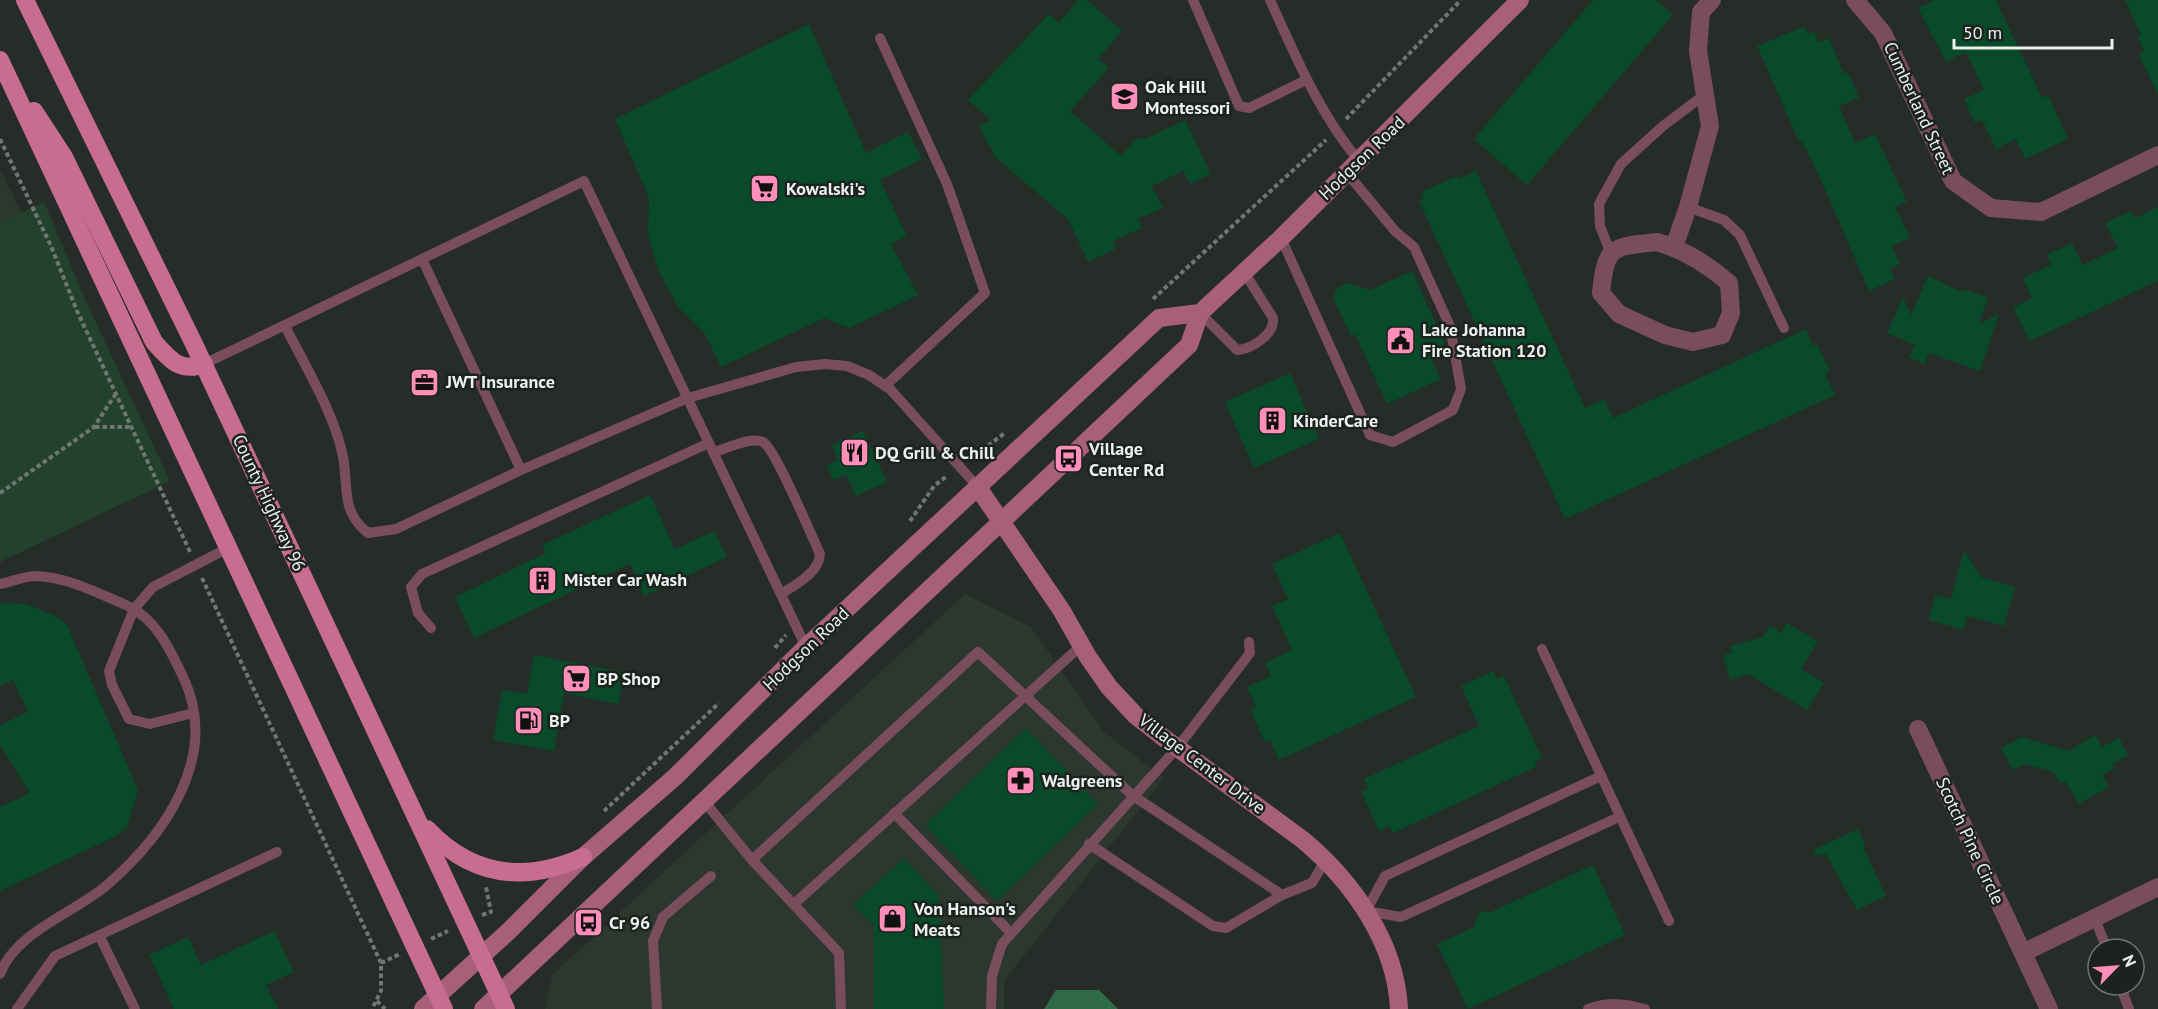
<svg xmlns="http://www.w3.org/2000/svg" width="2158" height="1009" font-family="'PT Sans',sans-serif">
<rect width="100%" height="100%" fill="#262c28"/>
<!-- built -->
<g fill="#2c372f">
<path d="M0,169L22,213L0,223Z"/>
<path d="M965,594L1031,627L1104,732L1164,778L1004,981V1009H545L552,975Z"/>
</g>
<!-- green -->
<path fill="#22422e" d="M44,202L86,301L170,481L0,562V223Z"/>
<!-- water -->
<path fill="#306b49" d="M1056,990H1099L1118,1009H1044Z"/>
<!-- building -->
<g fill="#084a2a">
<path d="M1078,0H1087L1122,31L1098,59L1109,68L1070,111L1121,156L1137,138L1145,139L1185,120L1211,174L1190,184L1183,171L1152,186L1163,208L1138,219L1142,228L1113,241L1116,249L1088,262L1068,219L995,157L979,126L991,120L968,100L1049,14L1059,23Z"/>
<path d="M1593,0H1656L1673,15L1527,185L1474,139Z"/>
<path d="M1935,0H1996L2042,98L2048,95L2068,139L2025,159L2016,139L1996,149L1982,120L1975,123L1964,99L1984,90L1966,52L1946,62L1918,8Z"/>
<path d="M2125,0H2158V95L2139,55L2144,51L2137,36L2141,35Z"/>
<path d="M809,24L866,153L908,132L922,159L880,180L907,236L891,244L918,295L849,328L824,318L721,367L705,334L679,308L659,272L648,235L649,198L615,119Z"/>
<path d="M1805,26L1808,34L1814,31L1819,42L1829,38L1844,74L1848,72L1859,98L1839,106L1855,143L1875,134L1907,202L1895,207L1910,238L1892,246L1900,264L1890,269L1895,279L1869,291L1824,187L1802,141L1799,142L1757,46Z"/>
<path d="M1476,171L1585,408L1604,399L1613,418L1806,329L1813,346L1817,344L1830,371L1825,374L1835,395L1565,519L1419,201L1423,198L1422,192L1457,176L1459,179Z"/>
<path d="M2158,207V281L2030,341L2013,308L2032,298L2023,278L2051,265L2047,255L2072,243L2083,265L2118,248L2105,223L2131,211L2135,218Z"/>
<path d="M1412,271L1445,344L1428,352L1441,379L1387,404L1355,334L1351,336L1333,298L1337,288L1347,283L1370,290Z"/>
<path d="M1928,276L1962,292L1963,289L1988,297L1979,324L1999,314L1980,371L1929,353L1924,364L1909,357L1915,345L1887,333L1903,297L1911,315Z"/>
<path d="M1290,373L1319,439L1254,468L1225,402Z"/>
<path d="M863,431L887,482L856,496L846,475L833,480L827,465L838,460L832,445Z"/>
<path d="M650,495L675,549L714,531L727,557L644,596L630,564L474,638L455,597L546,553L542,545Z"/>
<path d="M1340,533L1416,697L1279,760L1270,740L1265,742L1250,710L1256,707L1247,687L1271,676L1265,663L1292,650L1272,606L1288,599L1272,564Z"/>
<path d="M1964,550L1981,577L2015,587L2004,626L1967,616L1963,630L1929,620L1935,595L1951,599Z"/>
<path d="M0,603L26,604L54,615L67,625L138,790L127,827L116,836L0,891V807L30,793L0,745V725L28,712L13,680L0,686Z"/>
<path d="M1787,623L1818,641L1801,669L1824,683L1807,710L1748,674L1730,680L1723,655L1732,653L1730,646L1763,637L1770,626L1781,633Z"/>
<path d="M534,655L624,672L618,704L564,693L554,751L493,740L502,690L527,694Z"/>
<path d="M1493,671L1497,679L1504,676L1542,758L1535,761L1536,767L1393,833L1389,826L1379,831L1361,791L1368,788L1364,779L1479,726L1461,686Z"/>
<path d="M1026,728L1098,804L997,901L925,825Z"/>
<path d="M2096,735L2102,747L2119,738L2129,755L2112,764L2115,768L2102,775L2109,787L2079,804L2065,781L2060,784L2053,772L2024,764L2013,770L2001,748L2022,737L2068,751Z"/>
<path d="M1858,829L1866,846L1863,847L1886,896L1857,910L1826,854L1815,856L1813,850Z"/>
<path d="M904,858L939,896L944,1009H874V926L853,905Z"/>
<path d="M1593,865L1625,935L1468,1009L1437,944L1474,927L1480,911L1491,912Z"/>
<path d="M274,931L294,972L266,985L278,1009H174L149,955L188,937L201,965Z"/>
</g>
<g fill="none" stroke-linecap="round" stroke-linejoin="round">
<!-- path -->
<g stroke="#717672" stroke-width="4" stroke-dasharray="4.5 3" stroke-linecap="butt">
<path d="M1346,119L1461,0"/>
<path d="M0,139L51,246L77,311L190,552"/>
<path d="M1153,299L1326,140"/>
<path d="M95,427H131"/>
<path d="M970,459L1005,433"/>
<path d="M0,493L94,427L115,395"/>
<path d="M910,521L934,486L947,476"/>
<path d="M202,578L381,963V991L372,1009"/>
<path d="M775,648L786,635"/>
<path d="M604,811L719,703"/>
<path d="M482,915L491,912L486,887"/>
<path d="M431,939L448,931"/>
<path d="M381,963L400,954"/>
<path d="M377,1001L385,1009"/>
</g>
<!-- lane -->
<g stroke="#7a4d5d" stroke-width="10">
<path d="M1193,0L1239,106L1249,108L1306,80"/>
<path d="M1270,0C1296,57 1319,113 1359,161"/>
<path d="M880,38L947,184L985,293L885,386"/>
<path d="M1688,207L1724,220L1740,235L1784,328"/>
<path d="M1281,238L1370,435L1393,442L1453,410L1461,389L1450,326L1414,247L1395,231L1347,173"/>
<path d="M1611,254L1600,226L1599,204L1621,164L1663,126L1704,95"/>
<path d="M422,259L521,470"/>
<path d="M1200,313L1237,350C1252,349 1275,334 1273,318L1244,272"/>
<path d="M285,326C305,366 335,414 343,457C349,487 340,511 368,533L396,529L521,470L688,398L796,367L825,364L847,366L869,375L890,389L977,486"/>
<path d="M204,364L584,181L806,647"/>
<path d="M714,452C726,449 751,436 763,442C775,448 812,537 820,554C819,573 795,585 781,594"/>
<path d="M0,584C11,582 24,576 36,576C67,577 98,593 126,605C156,618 171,651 184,679C220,757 164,836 107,885C75,913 16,931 0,974"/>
<path d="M431,628L418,613L411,587L422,574L709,443"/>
<path d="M1542,649L1669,921"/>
<path d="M193,713L150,724L129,719L112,685L109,671L134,609L153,587L230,547"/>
<path d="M1601,776L1385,876L1366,911L1401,917L1619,817"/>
<path d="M704,801L752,860L839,953L841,1009"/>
<path d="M894,813L1011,933"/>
<path d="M1089,844L1213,926L1226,928L1282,895"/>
<path d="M752,860L978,652L1132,795L1282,895L1312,883L1326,859"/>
<path d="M794,904L1082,645"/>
<path d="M2095,919L2107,949"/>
<path d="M99,935L135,1009"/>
<path d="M2120,985L2129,1009"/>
<path d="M17,1009L55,956L277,852"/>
<path d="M657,1009L653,941L663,917L711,876"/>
<path d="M991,1009L992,976L1002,944L1177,748L1250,653L1249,642"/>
<path d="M1588,1009C1608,1002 1624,1003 1645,1009"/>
</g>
<!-- street -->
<g stroke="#7a4d5d" stroke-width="18">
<path d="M1855,0L1883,33L1953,181L1991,208L2041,212L2158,155"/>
<path d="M1657,242C1685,250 1707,264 1729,283L1731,313L1722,335L1693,342L1665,335L1619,314L1601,293C1606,245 1611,247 1657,242Z"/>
<path d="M1674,247L1688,207L1710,126L1698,51L1701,12L1712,0"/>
<path d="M1918,729L2049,1009"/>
<path d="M2023,953L2158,887"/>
</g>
<!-- secondary -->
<g stroke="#a75f7a" stroke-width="18">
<path d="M977,486L1062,611L1088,657L1109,687L1136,716L1164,738L1303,840C1352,881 1396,942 1399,1009"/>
<path d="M423,1009L509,931L583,857L675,777L806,647L1159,318L1200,313"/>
<path d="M483,1009L1189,345L1200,313L1281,238L1520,0"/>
</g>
<!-- primary -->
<g stroke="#c96d90" stroke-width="18">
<path d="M25,0L194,344L506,1009"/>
<path d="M0,60L444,1009"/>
<path d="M34,111L64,157L154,342C169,359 180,373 204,364"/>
<path d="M427,829C472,877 525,883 583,857"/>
</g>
</g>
<!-- icons -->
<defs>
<symbol id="school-square" viewBox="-11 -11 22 22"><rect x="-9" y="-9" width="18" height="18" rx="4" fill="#ff8eb9" stroke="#1c221e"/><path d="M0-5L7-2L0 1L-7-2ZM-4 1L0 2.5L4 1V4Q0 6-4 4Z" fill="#111"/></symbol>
<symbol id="supermarket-square" viewBox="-11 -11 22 22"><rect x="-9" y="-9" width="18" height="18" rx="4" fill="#ff8eb9" stroke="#1c221e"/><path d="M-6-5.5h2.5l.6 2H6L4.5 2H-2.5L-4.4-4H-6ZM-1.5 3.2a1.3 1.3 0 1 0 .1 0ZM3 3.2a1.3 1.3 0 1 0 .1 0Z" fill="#111"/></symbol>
<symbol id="civic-square" viewBox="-11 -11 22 22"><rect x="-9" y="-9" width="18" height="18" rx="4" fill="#ff8eb9" stroke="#1c221e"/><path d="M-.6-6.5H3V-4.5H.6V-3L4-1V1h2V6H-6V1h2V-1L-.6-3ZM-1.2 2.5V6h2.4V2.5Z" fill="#111"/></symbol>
<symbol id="office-square" viewBox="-11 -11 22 22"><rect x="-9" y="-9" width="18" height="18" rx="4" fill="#ff8eb9" stroke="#1c221e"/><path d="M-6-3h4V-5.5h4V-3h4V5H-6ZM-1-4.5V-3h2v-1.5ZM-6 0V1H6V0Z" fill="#111"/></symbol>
<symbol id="building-square" viewBox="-11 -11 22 22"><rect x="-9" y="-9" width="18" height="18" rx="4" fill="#ff8eb9" stroke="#1c221e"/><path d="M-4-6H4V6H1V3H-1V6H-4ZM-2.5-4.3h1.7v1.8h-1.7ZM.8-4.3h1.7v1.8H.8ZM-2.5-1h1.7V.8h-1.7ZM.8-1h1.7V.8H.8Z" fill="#111"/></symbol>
<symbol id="restaurant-square" viewBox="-11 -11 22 22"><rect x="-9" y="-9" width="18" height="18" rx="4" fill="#ff8eb9" stroke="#1c221e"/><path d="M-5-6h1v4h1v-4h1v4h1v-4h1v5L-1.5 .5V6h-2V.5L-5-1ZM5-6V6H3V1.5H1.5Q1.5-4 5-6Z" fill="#111"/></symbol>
<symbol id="bus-square" viewBox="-11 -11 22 22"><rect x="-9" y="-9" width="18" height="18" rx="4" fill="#ff8eb9" stroke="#1c221e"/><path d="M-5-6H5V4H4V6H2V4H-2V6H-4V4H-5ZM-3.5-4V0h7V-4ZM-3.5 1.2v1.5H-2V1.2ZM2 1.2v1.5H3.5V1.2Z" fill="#111"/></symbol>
<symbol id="fuel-square" viewBox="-11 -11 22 22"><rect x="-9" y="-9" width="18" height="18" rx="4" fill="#ff8eb9" stroke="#1c221e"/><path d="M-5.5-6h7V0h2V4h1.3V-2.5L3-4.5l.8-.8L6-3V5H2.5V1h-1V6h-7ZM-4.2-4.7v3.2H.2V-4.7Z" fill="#111"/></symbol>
<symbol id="pharmacy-square" viewBox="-11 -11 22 22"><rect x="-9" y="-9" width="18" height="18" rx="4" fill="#ff8eb9" stroke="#1c221e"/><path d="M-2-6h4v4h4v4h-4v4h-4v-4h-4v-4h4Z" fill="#111"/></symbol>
<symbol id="shop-square" viewBox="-11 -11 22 22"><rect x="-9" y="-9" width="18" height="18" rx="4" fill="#ff8eb9" stroke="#1c221e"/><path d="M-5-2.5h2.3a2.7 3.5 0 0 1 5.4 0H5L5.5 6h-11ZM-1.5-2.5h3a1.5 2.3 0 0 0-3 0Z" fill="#111"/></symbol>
</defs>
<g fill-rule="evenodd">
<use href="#school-square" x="1108" y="80" width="33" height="33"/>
<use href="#supermarket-square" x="748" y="172" width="33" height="33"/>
<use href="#civic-square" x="1384" y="324" width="33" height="33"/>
<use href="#office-square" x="408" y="366" width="33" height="33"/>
<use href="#building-square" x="1256" y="404" width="33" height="33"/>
<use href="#restaurant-square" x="838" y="436" width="33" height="33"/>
<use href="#bus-square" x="1052" y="442" width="33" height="33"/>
<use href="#building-square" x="526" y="564" width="33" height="33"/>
<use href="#supermarket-square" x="560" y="662" width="33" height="33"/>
<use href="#fuel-square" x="512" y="704" width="33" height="33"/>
<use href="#pharmacy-square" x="1004" y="764" width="33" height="33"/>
<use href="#shop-square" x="876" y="902" width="33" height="33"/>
<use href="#bus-square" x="572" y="906" width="33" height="33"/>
</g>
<g text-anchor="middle" stroke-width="5" stroke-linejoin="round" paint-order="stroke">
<!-- poi labels -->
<g font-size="18" font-weight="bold" fill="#edf1ee" stroke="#1c221e" text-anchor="start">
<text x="1145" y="93">Oak Hill<tspan x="1145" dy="21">Montessori</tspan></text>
<text x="786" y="195">Kowalski's</text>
<text x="1422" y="336">Lake Johanna<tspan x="1422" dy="21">Fire Station 120</tspan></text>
<text x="446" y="388">JWT Insurance</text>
<text x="1293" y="427">KinderCare</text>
<text x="1089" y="455">Village<tspan x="1089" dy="21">Center Rd</tspan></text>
<text x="875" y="459">DQ Grill &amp; Chill</text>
<text x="564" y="586">Mister Car Wash</text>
<text x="597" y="685">BP Shop</text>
<text x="549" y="727">BP</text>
<text x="1042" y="787">Walgreens</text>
<text x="914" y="915">Von Hanson's<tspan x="914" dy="21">Meats</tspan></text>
<text x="609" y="929">Cr 96</text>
</g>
<!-- street labels -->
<g font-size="18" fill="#edf1ee" stroke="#1c221e">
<text transform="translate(1919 108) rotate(65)" y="6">Cumberland Street</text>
<text transform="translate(1362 158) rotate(-44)" y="6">Hodgson Road</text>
<text transform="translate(269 503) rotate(65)" y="6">County Highway 96</text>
<text transform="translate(806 649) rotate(-44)" y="6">Hodgson Road</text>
<text transform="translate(1202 764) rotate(37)" y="6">Village Center Drive</text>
<text transform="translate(1970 841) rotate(65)" y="6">Scotch Pine Circle</text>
</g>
</g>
<!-- north arrow -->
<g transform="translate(2116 967) rotate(65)"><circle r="28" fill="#1c221e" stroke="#707571" stroke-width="1.5"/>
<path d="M0-4.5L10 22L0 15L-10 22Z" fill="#ff8eb9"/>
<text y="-9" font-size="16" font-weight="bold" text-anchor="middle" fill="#edf1ee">N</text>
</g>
<!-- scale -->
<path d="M1954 39v9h158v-9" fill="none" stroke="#edf1ee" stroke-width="3"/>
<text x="1963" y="39" font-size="18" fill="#edf1ee" stroke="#1c221e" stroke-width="4.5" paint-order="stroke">50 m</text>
</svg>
